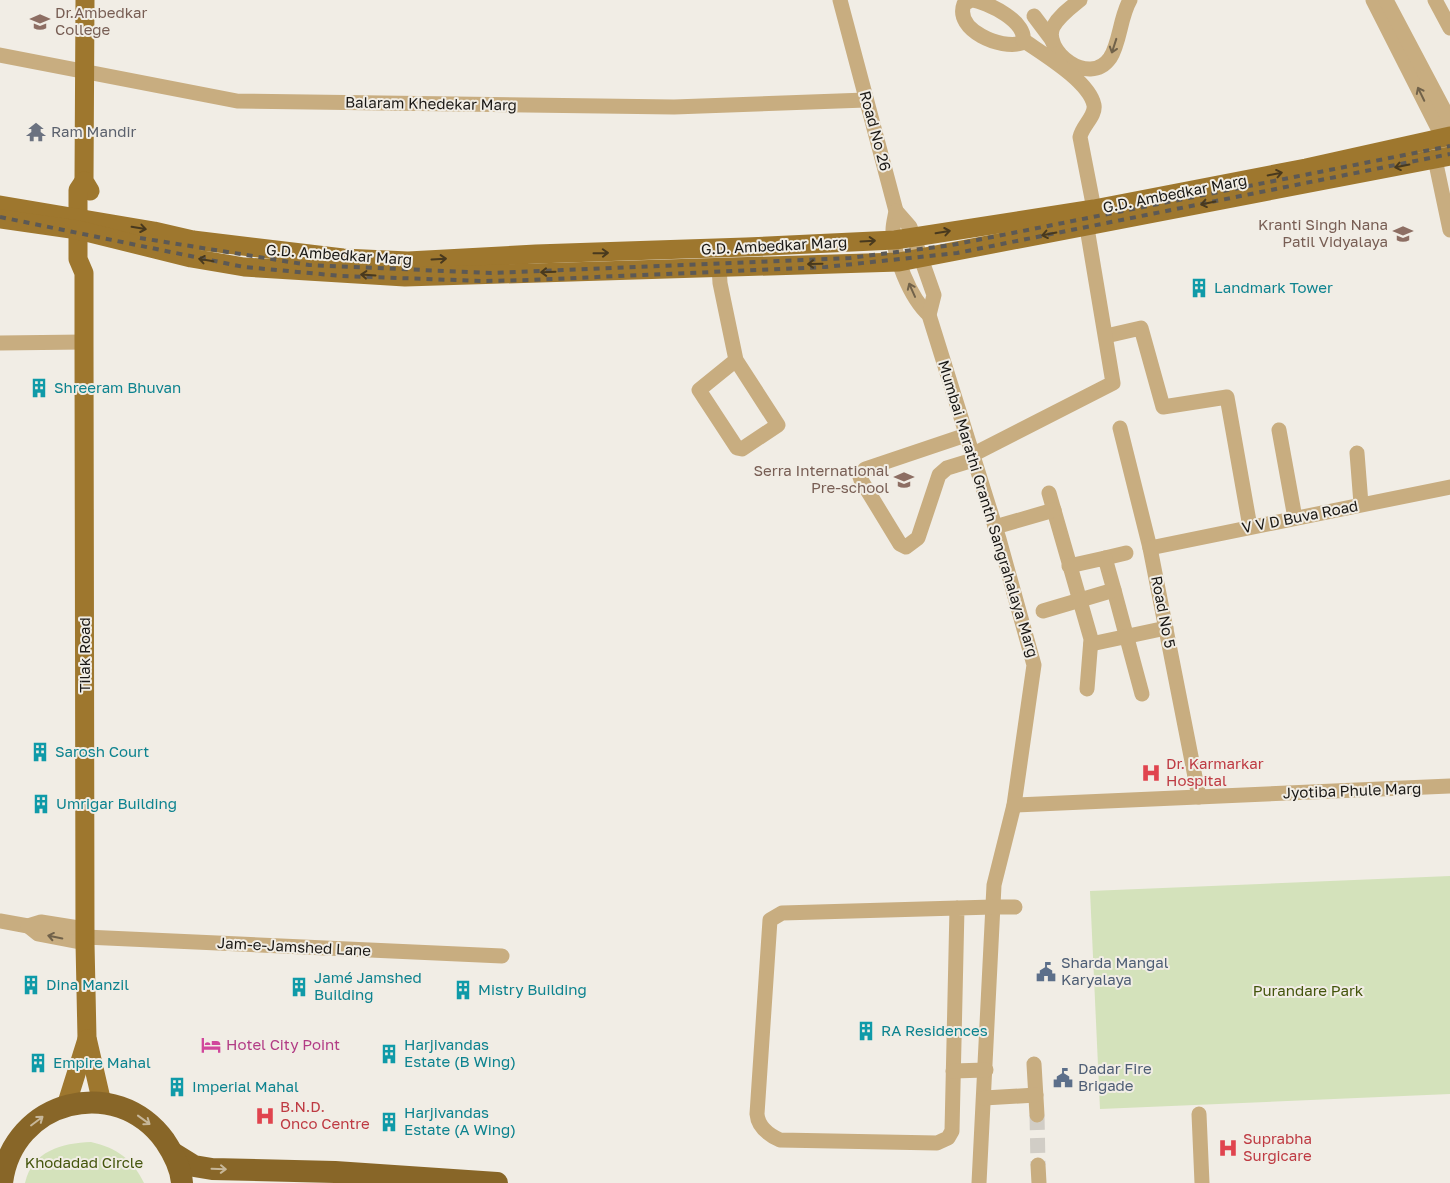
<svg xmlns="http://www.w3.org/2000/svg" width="1450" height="1183" font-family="'Golos Text',sans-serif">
<rect width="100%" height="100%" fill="#f1ede5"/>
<!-- green -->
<g fill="#d4e2bb">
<path d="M1450,876V1094L1100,1109L1090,891Z"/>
<path d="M91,1142C117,1148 132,1159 144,1183H25C32,1151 62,1143 91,1142Z"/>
</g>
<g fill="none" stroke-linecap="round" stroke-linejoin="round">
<!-- minor-tunnel -->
<path stroke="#d1cdc6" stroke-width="15" stroke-dasharray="15 8" stroke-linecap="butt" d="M1037,1115L1038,1165"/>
<!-- minor -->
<g stroke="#c8ad80" stroke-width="15">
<path d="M840,0L896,211C895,217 893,224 893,230C893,255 910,298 929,315L999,539L1034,665L1014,805L994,885L979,1183"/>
<path d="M971,0C986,1 1031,23 1022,43C1001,50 954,30 964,4Z"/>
<path d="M1080,0C1070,8 1059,16 1053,27C1042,50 1089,88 1110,58C1120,43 1120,17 1130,0"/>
<path d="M1373,0L1447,146"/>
<path d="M1386,0L1450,121"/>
<path d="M1435,0L1450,28"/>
<path d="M1034,16L1052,40"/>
<path d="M1023,40C1043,54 1089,81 1094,105C1096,116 1082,126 1080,137L1094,209"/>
<path d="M0,55L237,101L674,107L866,100"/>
<path d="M1435,159L1450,230"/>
<path d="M896,211L910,227L934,295L929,315"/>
<path d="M719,266L720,283L736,360L778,425L742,449L737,448L699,390L736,360"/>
<path d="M1106,336L1141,328L1163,407L1227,397L1250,527"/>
<path d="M0,343L84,342"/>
<path d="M1120,428L1150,548L1199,797"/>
<path d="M1279,430L1295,518"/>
<path d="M966,435L865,469L860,477L861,480L900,544L906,547L918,538L939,475L947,468L973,460"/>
<path d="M1357,453L1361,504"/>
<path d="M972,455L1113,383L1085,216"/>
<path d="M1049,493L1091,639L1087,689"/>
<path d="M995,527L1054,510"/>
<path d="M1150,548L1450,487"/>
<path d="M1105,558L1126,553"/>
<path d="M1114,590L1142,694"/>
<path d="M1043,611L1114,590L1105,558L1069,566"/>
<path d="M1091,644L1166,628"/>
<path d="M1014,805L1450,786"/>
<path d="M957,908L952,1131L948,1138L937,1143L780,1140C769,1135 758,1127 757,1114L770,920L782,913L993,907H1015"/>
<path d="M0,921L28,926L38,934L85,943"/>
<path d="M28,926L41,922L85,929"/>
<path d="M85,937L502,956"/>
<path d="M1034,1064L1037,1115"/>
<path d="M953,1071L986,1070"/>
<path d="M984,1098L1036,1095"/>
<path d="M1199,1114L1202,1183"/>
<path d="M1038,1165L1039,1183"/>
</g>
<!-- major -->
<g stroke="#9e772e" stroke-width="19">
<path d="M85,0L84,181L90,191"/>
<path d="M84,181L78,190V259L84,273V342L85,943L87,1038L102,1103"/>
<path d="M0,205L154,231L193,240L343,258L408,261L536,254L746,247L895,240L1094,209L1306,168L1450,136"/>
<path d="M0,219L78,230L191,258L244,267L405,277L899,262L1450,156"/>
<path d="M66,1106L87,1039"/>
</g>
<!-- highway -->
<g stroke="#886628" stroke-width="22">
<path d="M173,1153L194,1166L212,1169L335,1172L497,1183"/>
<path d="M2,1183C12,1100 116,1073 165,1141C173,1153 181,1168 182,1183"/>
</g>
<!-- rail -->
<g stroke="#5c5955" stroke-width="4" stroke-dasharray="6 6" stroke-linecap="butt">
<path d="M0,217L244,267L342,276L483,281L529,280L825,267L957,253L1450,154"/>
<path d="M140,238L309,265L491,273L850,258L952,245L1450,146"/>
</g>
</g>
<!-- one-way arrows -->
<defs><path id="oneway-shaft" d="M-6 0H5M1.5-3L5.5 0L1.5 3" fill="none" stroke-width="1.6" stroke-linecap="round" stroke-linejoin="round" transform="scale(1.25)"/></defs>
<g stroke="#71624a">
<use href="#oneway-shaft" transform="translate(1114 46) rotate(108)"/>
<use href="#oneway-shaft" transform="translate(1421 94) rotate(-116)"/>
<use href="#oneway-shaft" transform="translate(912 290) rotate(-114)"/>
<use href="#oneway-shaft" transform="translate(55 937) rotate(-168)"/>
</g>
<g stroke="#48391e">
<use href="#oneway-shaft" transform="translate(1402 166) rotate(169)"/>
<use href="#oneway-shaft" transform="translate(1275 174) rotate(-11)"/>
<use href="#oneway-shaft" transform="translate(1208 203) rotate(169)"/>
<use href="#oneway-shaft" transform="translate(139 228) rotate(9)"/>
<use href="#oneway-shaft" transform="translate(943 232) rotate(-9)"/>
<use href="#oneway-shaft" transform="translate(1049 234) rotate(169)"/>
<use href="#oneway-shaft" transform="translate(868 241) rotate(-3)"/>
<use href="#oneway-shaft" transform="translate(601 253) rotate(-1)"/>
<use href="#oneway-shaft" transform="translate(439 259) rotate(-3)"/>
<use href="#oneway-shaft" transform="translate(206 260) rotate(-170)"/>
<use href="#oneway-shaft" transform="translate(815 264) rotate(179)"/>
<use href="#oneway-shaft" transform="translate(548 272) rotate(178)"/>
<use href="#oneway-shaft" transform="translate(368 275) rotate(-176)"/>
</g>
<g stroke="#c7b799">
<use href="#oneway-shaft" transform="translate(144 1120) rotate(36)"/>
<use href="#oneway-shaft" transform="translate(37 1121) rotate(-37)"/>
<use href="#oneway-shaft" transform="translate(219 1169) rotate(2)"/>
</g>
<!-- icons -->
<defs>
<symbol id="university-bare" viewBox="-9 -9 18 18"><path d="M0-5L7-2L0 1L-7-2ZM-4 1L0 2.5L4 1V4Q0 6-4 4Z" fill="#8d6e63" stroke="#f1ede5" stroke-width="2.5" paint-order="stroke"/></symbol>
<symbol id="temple-bare" viewBox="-9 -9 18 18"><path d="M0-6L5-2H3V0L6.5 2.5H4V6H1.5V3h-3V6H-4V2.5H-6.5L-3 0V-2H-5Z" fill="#6b7280" stroke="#f1ede5" stroke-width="2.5" paint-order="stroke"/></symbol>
<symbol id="school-bare" viewBox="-9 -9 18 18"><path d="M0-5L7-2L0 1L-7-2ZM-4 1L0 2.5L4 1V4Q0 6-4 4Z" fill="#8d6e63" stroke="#f1ede5" stroke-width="2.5" paint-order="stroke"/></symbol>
<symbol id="building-bare" viewBox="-9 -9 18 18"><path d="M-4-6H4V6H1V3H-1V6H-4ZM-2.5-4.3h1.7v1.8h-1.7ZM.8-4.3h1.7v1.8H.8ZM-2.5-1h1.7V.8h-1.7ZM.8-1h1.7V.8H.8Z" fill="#0f9aa8" stroke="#f1ede5" stroke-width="2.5" paint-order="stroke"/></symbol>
<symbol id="hospital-bare" viewBox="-9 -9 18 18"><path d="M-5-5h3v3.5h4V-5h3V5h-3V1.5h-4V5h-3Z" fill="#e0444e" stroke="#f1ede5" stroke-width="2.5" paint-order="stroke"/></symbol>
<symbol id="civic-bare" viewBox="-9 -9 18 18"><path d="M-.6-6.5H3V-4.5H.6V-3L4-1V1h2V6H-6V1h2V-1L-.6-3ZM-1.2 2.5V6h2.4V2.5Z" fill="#5c6f8a" stroke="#f1ede5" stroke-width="2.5" paint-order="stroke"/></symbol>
<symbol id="hotel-bare" viewBox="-9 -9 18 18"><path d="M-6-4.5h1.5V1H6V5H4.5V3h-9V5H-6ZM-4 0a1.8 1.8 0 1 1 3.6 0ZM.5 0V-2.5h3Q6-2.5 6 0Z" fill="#d1479c" stroke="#f1ede5" stroke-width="2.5" paint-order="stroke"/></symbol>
</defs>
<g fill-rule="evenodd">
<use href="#university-bare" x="26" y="8" width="28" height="28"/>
<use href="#temple-bare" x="22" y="118" width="28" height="28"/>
<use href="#school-bare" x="1389" y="220" width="28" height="28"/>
<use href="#building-bare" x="1185" y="274" width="28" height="28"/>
<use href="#building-bare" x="25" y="374" width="28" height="28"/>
<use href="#school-bare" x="890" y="466" width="28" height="28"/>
<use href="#building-bare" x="26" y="738" width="28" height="28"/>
<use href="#hospital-bare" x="1137" y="759" width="28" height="28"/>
<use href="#building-bare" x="27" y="790" width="28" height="28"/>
<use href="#civic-bare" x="1032" y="958" width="28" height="28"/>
<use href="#building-bare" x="17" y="971" width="28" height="28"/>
<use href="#building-bare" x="285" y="973" width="28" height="28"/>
<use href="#building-bare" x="449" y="976" width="28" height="28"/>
<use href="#building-bare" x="852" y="1017" width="28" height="28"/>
<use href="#hotel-bare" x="197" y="1031" width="28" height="28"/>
<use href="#building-bare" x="375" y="1040" width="28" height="28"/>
<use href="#building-bare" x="24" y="1049" width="28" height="28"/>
<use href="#civic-bare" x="1049" y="1064" width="28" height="28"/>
<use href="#building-bare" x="163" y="1073" width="28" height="28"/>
<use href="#hospital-bare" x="251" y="1102" width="28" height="28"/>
<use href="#building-bare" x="375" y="1108" width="28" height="28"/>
<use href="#hospital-bare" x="1214" y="1134" width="28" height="28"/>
</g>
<g text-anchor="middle" stroke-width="4" stroke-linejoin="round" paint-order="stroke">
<!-- education labels -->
<g font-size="15" fill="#785e54" stroke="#f1ede5" text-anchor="end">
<text x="55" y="18" text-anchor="start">Dr.Ambedkar<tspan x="55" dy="17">College</tspan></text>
<text x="1388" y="230">Kranti Singh Nana<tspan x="1388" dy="17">Patil Vidyalaya</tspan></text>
<text x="889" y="476">Serra International<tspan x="889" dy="17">Pre-school</tspan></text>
</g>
<!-- street labels -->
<g font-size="15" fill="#1a1815" stroke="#f1ede5">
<text transform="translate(431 104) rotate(1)" y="5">Balaram Khedekar Marg</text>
<text transform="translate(875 131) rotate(75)" y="5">Road No 26</text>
<text transform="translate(1175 194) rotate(-11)" y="5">G.D. Ambedkar Marg</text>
<text transform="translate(774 246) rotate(-3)" y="5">G.D. Ambedkar Marg</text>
<text transform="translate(339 255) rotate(4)" y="5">G.D. Ambedkar Marg</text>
<text transform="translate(988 509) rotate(73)" y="5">Mumbai Marathi Granth Sangrahalaya Marg</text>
<text transform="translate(1300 517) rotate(-11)" y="5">V V D Buva Road</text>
<text transform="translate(1163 612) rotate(79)" y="5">Road No 5</text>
<text transform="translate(85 655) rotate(-90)" y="5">Tilak Road</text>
<text transform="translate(1352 791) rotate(-2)" y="5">Jyotiba Phule Marg</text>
<text transform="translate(294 947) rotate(3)" y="5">Jam-e-Jamshed Lane</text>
</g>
<!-- worship labels -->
<g font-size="15" fill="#5b616d" stroke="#f1ede5" text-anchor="start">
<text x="51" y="137">Ram Mandir</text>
</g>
<!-- culture labels -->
<g font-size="15" fill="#0d838f" stroke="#f1ede5" text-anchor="start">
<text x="1214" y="293">Landmark Tower</text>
<text x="54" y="393">Shreeram Bhuvan</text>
<text x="55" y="757">Sarosh Court</text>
<text x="56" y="809">Umrigar Building</text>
<text x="314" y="983">Jamé Jamshed<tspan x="314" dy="17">Building</tspan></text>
<text x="46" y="990">Dina Manzil</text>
<text x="478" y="995">Mistry Building</text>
<text x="881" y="1036">RA Residences</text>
<text x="404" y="1050">Harjivandas<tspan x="404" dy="17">Estate (B Wing)</tspan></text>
<text x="53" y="1068">Empire Mahal</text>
<text x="192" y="1092">Imperial Mahal</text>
<text x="404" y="1118">Harjivandas<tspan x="404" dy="17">Estate (A Wing)</tspan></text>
</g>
<!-- health labels -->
<g font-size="15" fill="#be3a42" stroke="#f1ede5" text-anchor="start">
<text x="1166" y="769">Dr. Karmarkar<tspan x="1166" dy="17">Hospital</tspan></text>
<text x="280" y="1112">B.N.D.<tspan x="280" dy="17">Onco Centre</tspan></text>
<text x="1243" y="1144">Suprabha<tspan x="1243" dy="17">Surgicare</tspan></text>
</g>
<!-- service labels -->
<g font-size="15" fill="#4e5e75" stroke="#f1ede5" text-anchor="start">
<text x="1061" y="968">Sharda Mangal<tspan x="1061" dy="17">Karyalaya</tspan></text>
<text x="1078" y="1074">Dadar Fire<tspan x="1078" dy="17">Brigade</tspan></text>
</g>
<!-- park labels -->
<g font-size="15" fill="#44550c" stroke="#f1ede5">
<text x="1308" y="996">Purandare Park</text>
<text x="84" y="1168">Khodadad Circle</text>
</g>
<!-- hotel labels -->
<g font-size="15" fill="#b23c85" stroke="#f1ede5" text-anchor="start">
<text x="226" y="1050">Hotel City Point</text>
</g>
</g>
</svg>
